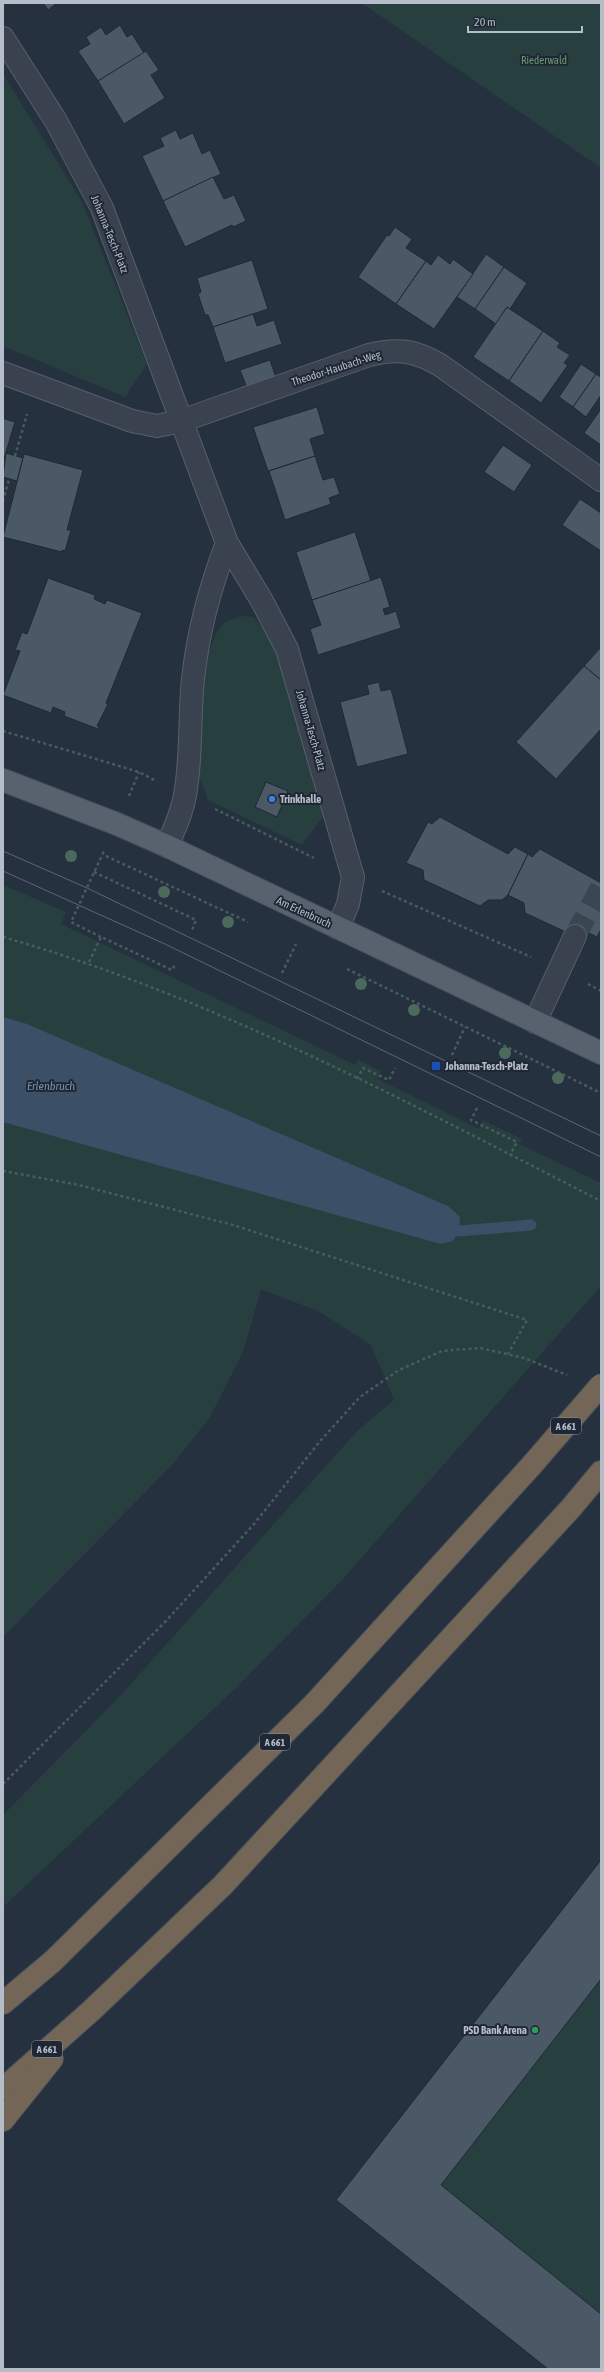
<svg xmlns="http://www.w3.org/2000/svg" width="604" height="2372" font-family="'Asap Condensed',sans-serif">
<rect width="100%" height="100%" fill="#25313e"/>
<!-- green -->
<g fill="#283f40">
<path d="M362,3H601V168Z"/>
<path d="M3,74L82,202L147,364L125,397L3,346Z"/>
<path d="M242,616L253,617L267,633L280,659L325,814L302,845L208,800L195,765L205,659L218,630L227,621Z"/>
<path d="M3,885L66,912L61,924L355,1065L358,1060L381,1071L378,1079L479,1129L483,1120L522,1139L519,1144L601,1183V1286L342,1580L236,1688L3,1907V1815L121,1695L358,1430L394,1400L371,1345L320,1312L261,1289L243,1352L210,1417L174,1463L3,1637Z"/>
<path d="M601,1860V2369L336,2200Z"/>
</g>
<!-- water -->
<path fill="#3b4f66" d="M3,1017L27,1024L448,1206L460,1217L459,1231L453,1241L441,1244L3,1122Z"/>
<g fill="none" stroke-linecap="round" stroke-linejoin="round">
<!-- stream -->
<path stroke="#3b4f66" stroke-width="11" d="M459,1231L531,1225"/>
</g>
<!-- building -->
<g fill="#4b5866" stroke="#202935">
<path d="M43,3H57L48,10Z"/>
<path d="M120,25L127,37L132,34L144,53L98,81L78,51L90,44L86,37L101,27L106,35Z"/>
<path d="M146,51L159,70L151,75L165,98L124,124L98,81Z"/>
<path d="M176,130L180,139L193,133L202,154L210,150L221,174L163,201L142,156L164,146L160,138Z"/>
<path d="M213,177L224,199L234,195L246,221L233,227L232,225L185,247L163,201Z"/>
<path d="M395,227L412,239L406,248L426,261L396,304L358,277L387,235L389,236Z"/>
<path d="M486,254L504,267L475,309L457,297Z"/>
<path d="M438,255L450,264L453,259L473,274L434,329L396,304L426,261L431,265Z"/>
<path d="M252,260L268,309L213,327L208,315H205L198,294L201,292L197,278Z"/>
<path d="M504,267L527,283L510,309L507,307L496,324L475,309Z"/>
<path d="M507,307L543,331L509,381L473,357Z"/>
<path d="M253,314L257,326L274,320L282,344L225,363L213,327Z"/>
<path d="M543,331L560,343L557,347L570,355L564,363L568,365L541,403L509,381Z"/>
<path d="M270,360L276,378L247,388L240,370Z"/>
<path d="M581,364L596,374L573,407L559,397Z"/>
<path d="M596,374L601,377V395L586,417L573,407Z"/>
<path d="M317,407L325,434L310,439L315,456L268,471L253,427Z"/>
<path d="M601,409V445L584,433Z"/>
<path d="M3,416L5,419L15,422L3,462Z"/>
<path d="M503,445L532,465L514,492L484,472Z"/>
<path d="M6,453L23,458L17,481L3,477Z"/>
<path d="M24,454L83,470L67,530H71L65,551L62,550V552L3,537Z"/>
<path d="M315,456L323,480L334,477L340,494L329,498L331,504L285,520L269,471Z"/>
<path d="M580,499L601,513V551L562,525Z"/>
<path d="M355,532L371,581L312,600L296,552Z"/>
<path d="M381,577L390,607L383,609L385,615L396,611L401,628L318,655L310,629L321,625L312,600Z"/>
<path d="M48,578L95,595L94,599L105,604L107,600L142,613L106,703L108,704L97,726L99,727L98,729L64,716L65,712L53,707L51,713L3,695L20,651L15,650L22,632L27,634Z"/>
<path d="M601,647V680L584,666Z"/>
<path d="M584,666L601,680V729L556,779L516,742Z"/>
<path d="M379,682L381,691L391,689L408,754L357,767L340,702L369,694L367,685Z"/>
<path d="M266,782L288,791L277,817L255,807Z"/>
<path d="M440,817L508,854L515,847L528,854L508,895L502,900H488L480,906L424,880L423,870L406,863L428,822L432,824Z"/>
<path d="M540,849L601,883V929L597,937L589,933L581,939L525,913L524,903L508,895L528,854L532,857Z"/>
<path d="M601,1860V1979L441,2185L601,2314V2369H548L336,2200Z"/>
</g>
<g fill="none" stroke-linecap="round" stroke-linejoin="round">
<!-- minor-tunnel -->
<path stroke="#3b4653" stroke-width="22" stroke-dasharray="22 11" stroke-linecap="butt" d="M575,936L601,888"/>
<defs>
<g id="minor">
<path d="M3,38L56,121L102,208L227,543L262,601L287,649L353,877L348,904L338,928"/>
<path d="M3,373L132,421L157,426L181,421L369,355C398,348 414,350 440,365L601,480"/>
<path d="M167,846C174,830 182,813 185,795C192,757 189,717 193,679C198,632 210,587 227,543"/>
<path d="M535,1022L575,936"/>
</g>
<path id="major" d="M3,780L117,824L167,846L601,1053"/>
<g id="highway">
<path d="M3,2003L53,1961L314,1704L531,1466"/>
<path d="M3,2089L92,2010L223,1885L571,1508L601,1472"/>
<path d="M3,2120L52,2059"/>
</g>
</defs>
<!-- minor casing -->
<use href="#minor" stroke="#57606c" stroke-width="24"/>
<!-- major casing -->
<use href="#major" stroke="#454e5a" stroke-width="24"/>
<!-- highway casing -->
<use href="#highway" stroke="#444d59" stroke-width="24"/>
<!-- path -->
<g stroke="#475c5e" stroke-width="2.5" stroke-dasharray="3 3" stroke-linecap="butt">
<path d="M15,456L27,414"/>
<path d="M3,501L9,479"/>
<path d="M3,731L139,772L156,781"/>
<path d="M129,796L139,772"/>
<path d="M215,809L314,858"/>
<path d="M106,856L248,922"/>
<path d="M94,872L196,920L192,930"/>
<path d="M382,891L531,957"/>
<path d="M3,937C210,996 409,1103 601,1201"/>
<path d="M101,937L71,922L104,851"/>
<path d="M89,962L101,937L172,970L176,963"/>
<path d="M347,969L601,1093"/>
<path d="M282,973L296,944"/>
<path d="M588,984L601,991"/>
<path d="M452,1055L465,1027"/>
<path d="M357,1079L363,1068L389,1080L395,1068"/>
<path d="M477,1108L471,1120L517,1142L510,1155"/>
<path d="M3,1171L79,1185L233,1225L527,1320L508,1354"/>
<path d="M3,1784L166,1621L254,1524L321,1440L360,1397L399,1370L442,1351L480,1348L524,1358L567,1375"/>
</g>
<!-- minor -->
<use href="#minor" stroke="#39424e" stroke-width="22"/>
<!-- major -->
<use href="#major" stroke="#57626e" stroke-width="22"/>
<!-- highway -->
<use href="#highway" stroke="#736656" stroke-width="22"/>
<!-- tram -->
<g stroke="#5b6775" stroke-width="1">
<path d="M3,851L87,888L601,1136"/>
<path d="M3,871L165,944L601,1157"/>
</g>
<defs>
<path id="highway-bridge" d="M531,1466L601,1385"/>
</defs>
<!-- highway-bridge casing -->
<use href="#highway-bridge" stroke="#444d59" stroke-width="24" stroke-linecap="butt"/>
<!-- highway-bridge -->
<use href="#highway-bridge" stroke="#736656" stroke-width="22"/>
</g>
<!-- trees -->
<g fill="#4c6a5c">
<circle cx="71" cy="856" r="6"/>
<circle cx="164" cy="892" r="6"/>
<circle cx="228" cy="922" r="6"/>
<circle cx="361" cy="984" r="6"/>
<circle cx="414" cy="1010" r="6"/>
<circle cx="505" cy="1053" r="6"/>
<circle cx="558" cy="1078" r="6"/>
</g>
<!-- markers -->
<circle fill="#3f7fe0" stroke="#1e2733" stroke-width="1.5" cx="272" cy="799" r="4"/>
<rect fill="#1a4fb4" stroke="#1e2733" stroke-width="1.5" x="431" y="1061" width="10" height="10" rx="2"/>
<circle fill="#2e9e5b" stroke="#1e2733" stroke-width="1.5" cx="535" cy="2030" r="4"/>
<g text-anchor="middle" stroke-width="4" stroke-linejoin="round" paint-order="stroke">
<!-- shield labels -->
<g fill="#1e2733" stroke="#88909c" stroke-width="1">
<rect x="551" y="1418" width="30" height="16" rx="3"/>
<rect x="260" y="1734" width="30" height="16" rx="3"/>
<rect x="32" y="2041" width="30" height="16" rx="3"/>
</g>
<g font-size="10" font-weight="bold" fill="#b5bdc9">
<text x="566" y="1430">A 661</text>
<text x="275" y="1746">A 661</text>
<text x="47" y="2053">A 661</text>
</g>
<!-- park labels -->
<g font-size="11" fill="#6c9975" stroke="#1e2733">
<text x="544" y="64">Riederwald</text>
</g>
<!-- street labels -->
<g font-size="11" fill="#b5bdc9" stroke="#1e2733">
<text transform="translate(110 234) rotate(68)" y="4">Johanna-Tesch-Platz</text>
<text transform="translate(336 368) rotate(-18)" y="4">Theodor-Haubach-Weg</text>
<text transform="translate(311 730) rotate(74)" y="4">Johanna-Tesch-Platz</text>
<text transform="translate(304 912) rotate(25)" y="4">Am Erlenbruch</text>
</g>
<!-- poi labels -->
<g font-size="11" font-weight="bold" fill="#b5bdc9" stroke="#1e2733" text-anchor="start">
<text x="280" y="803">Trinkhalle</text>
<text x="445" y="1070">Johanna-Tesch-Platz</text>
<text x="527" y="2034" text-anchor="end">PSD Bank Arena</text>
</g>
<!-- water labels -->
<g font-size="12" font-style="italic" fill="#768fab" stroke="#1e2733">
<text x="51" y="1090">Erlenbruch</text>
</g>
</g>
<!-- border -->
<rect width="604" height="2372" fill="none" stroke="#b5bdc9" stroke-width="8"/>
<!-- scale -->
<path d="M468 26v6h114v-6" fill="none" stroke="#b5bdc9" stroke-width="2"/>
<text x="474" y="26" font-size="12" fill="#b5bdc9" stroke="#1e2733" stroke-width="3" paint-order="stroke">20 m</text>
</svg>
